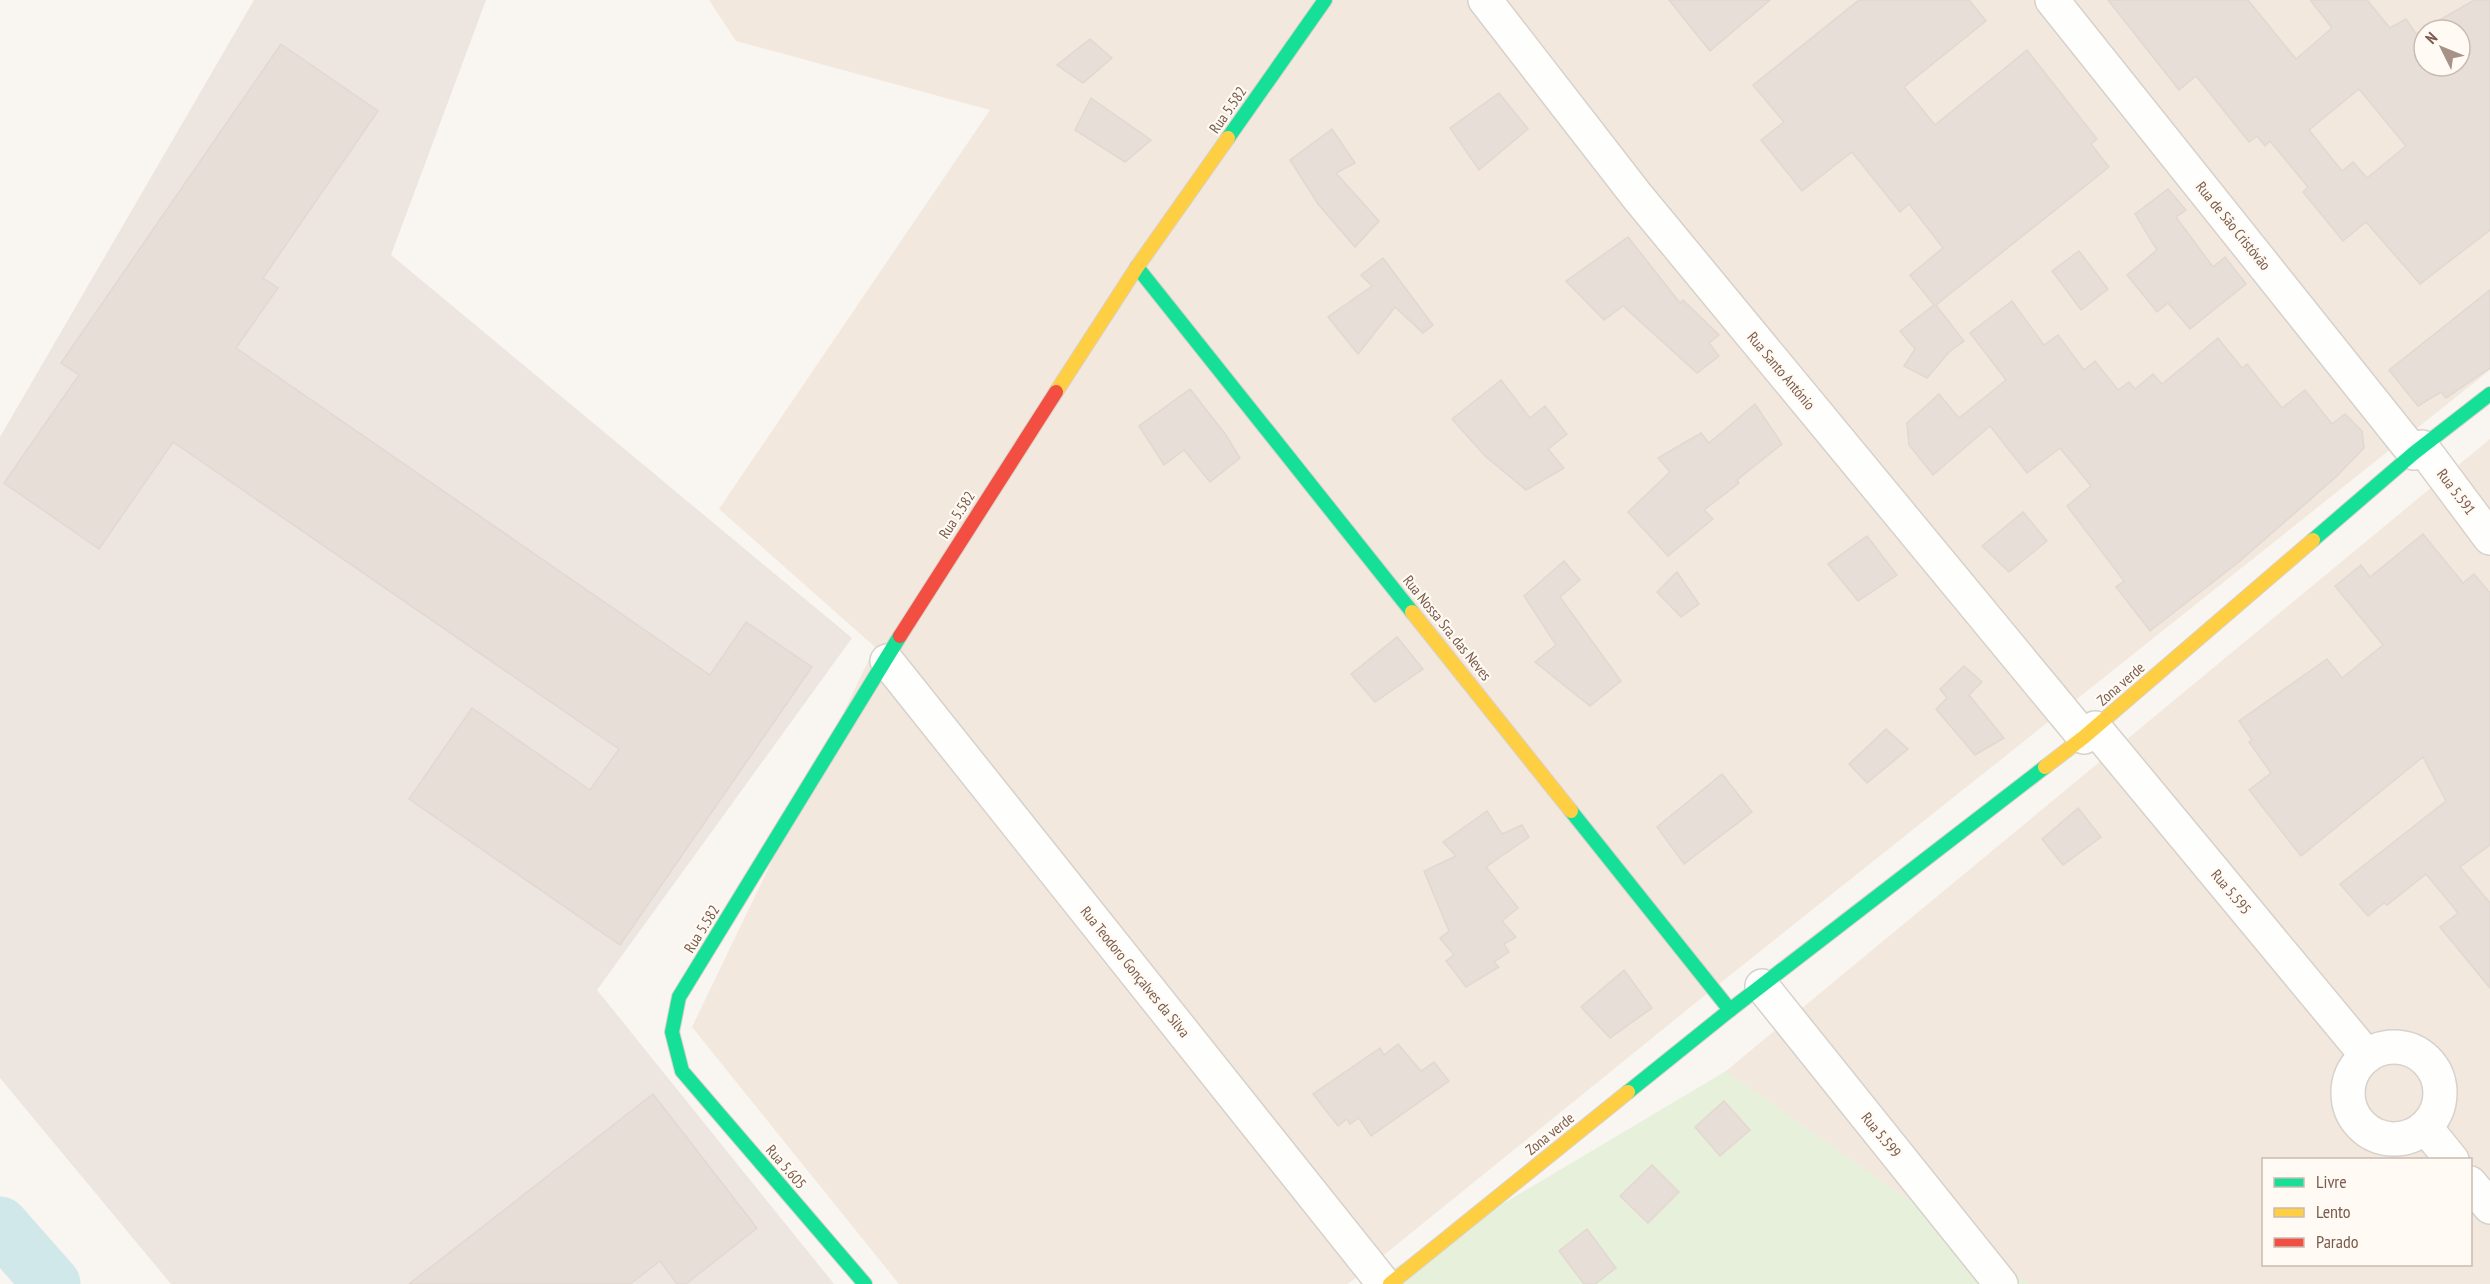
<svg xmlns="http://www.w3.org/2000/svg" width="2490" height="1284" font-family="'PT Sans Narrow',sans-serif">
<rect width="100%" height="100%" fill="#f9f5f0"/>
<!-- residential -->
<g fill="#f2e8de" fill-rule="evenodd">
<path d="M709,0H2490V370L1709,992L1348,1284H899L692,1027L875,647L719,509L990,110L736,41ZM2424,30H2460V66H2424Z"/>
<path d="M2490,439V1284H1456L1726,1071ZM2264,1160H2470V1264H2264Z"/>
</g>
<!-- industrial -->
<path fill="#ede5e0" d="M254,0H486L391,255L852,638L597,990L834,1284H171L0,1078V437Z"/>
<!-- green -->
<path fill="#e7f0db" d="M1726,1071L2028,1284H1368Z"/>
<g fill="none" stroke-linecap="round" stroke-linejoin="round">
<!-- river -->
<path stroke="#d0e8ea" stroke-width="57" d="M0,1225L52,1284"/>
</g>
<!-- building -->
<g fill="#e6ded7" stroke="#e2d8d2" stroke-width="1.5" fill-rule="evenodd">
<path d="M1669,0H1770L1710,51Z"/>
<path d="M1859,0H1969L1986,21L1904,87L1935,125L2027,50L2097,139L2091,144L2109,167L1936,305L1964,341L1949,352L1927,378L1904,366L1915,349L1900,331L1934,305L1910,275L1943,248L1909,204L1900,212L1852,152L1802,191L1761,140L1784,122L1753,85Z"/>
<path d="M2108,0H2248L2296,59L2332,28L2310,0H2367L2390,28L2406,19L2416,34L2474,0H2490V230L2420,284L2366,222L2343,241L2303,192L2308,187L2270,141L2265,146L2257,136L2249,142L2196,76L2179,90ZM2424,30H2460V66H2424ZM2359,89L2406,146L2367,178L2353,162L2342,171L2309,130Z"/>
<path d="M1090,39L1112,58L1083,83L1057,65Z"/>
<path d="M281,44L378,111L263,278L278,288L236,348L710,675L746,622L812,667L620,945L409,799L472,708L590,790L619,749L173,442L99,549L4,483L79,375L61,363Z"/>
<path d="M1499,93L1528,129L1479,170L1450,128Z"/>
<path d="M1091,98L1151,140L1125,162L1075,130Z"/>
<path d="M1332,129L1355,163L1336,173L1379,221L1355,247L1318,204L1290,160Z"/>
<path d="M2168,189L2186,210L2176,217L2213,267L2225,257L2246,284L2190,329L2168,303L2157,312L2127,275L2157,250L2135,214Z"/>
<path d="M1628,237L1680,303L1683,300L1719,335L1709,343L1719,356L1697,373L1623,306L1604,320L1566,281Z"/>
<path d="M2079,251L2108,289L2081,310L2052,271Z"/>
<path d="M1383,258L1433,325L1423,333L1395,307L1358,354L1328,317L1372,286L1361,275Z"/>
<path d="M2490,290V368L2446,398L2441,392L2418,406L2389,370Z"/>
<path d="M2012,301L2044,345L2058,335L2084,370L2095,361L2118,390L2129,382L2135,389L2153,374L2162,384L2218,338L2242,368L2247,364L2282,408L2305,390L2332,424L2345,414L2362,431L2364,448L2336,477L2240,561L2150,631L2116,587L2124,581L2067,506L2091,486L2060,448L2027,473L1990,426L1933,475L1909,445L1907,423L1939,394L1959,418L2006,380L1970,333Z"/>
<path d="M1501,380L1530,418L1545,406L1567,434L1548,449L1564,468L1526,490L1485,456L1452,419Z"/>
<path d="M1190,389L1226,435L1240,458L1210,482L1184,450L1164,465L1139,426Z"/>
<path d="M1755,404L1782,444L1737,480L1739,483L1704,510L1713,519L1668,556L1628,512L1670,472L1658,458L1701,433L1709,443Z"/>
<path d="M2023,512L2047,541L2009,572L1982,546Z"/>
<path d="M2423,534L2463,583L2474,574L2490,593V845L2460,867L2490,903V988L2440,927L2458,913L2426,874L2387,905L2384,903L2368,916L2340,884L2446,801L2423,757L2301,856L2249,790L2271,773L2249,742L2252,740L2239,721L2327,659L2342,678L2383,645L2335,586L2361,565L2370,577Z"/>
<path d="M1867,536L1897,575L1858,601L1828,564Z"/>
<path d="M1564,561L1580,580L1560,597L1621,681L1590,706L1535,662L1556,645L1524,596Z"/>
<path d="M1677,572L1699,604L1681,617L1657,592Z"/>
<path d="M1397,637L1423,669L1375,702L1351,674Z"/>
<path d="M1964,666L1982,682L1969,695L2004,738L1975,755L1936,709L1947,698L1940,689Z"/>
<path d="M1886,729L1908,749L1867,783L1849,764Z"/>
<path d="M1722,774L1752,812L1684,864L1657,827Z"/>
<path d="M2078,808L2101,837L2063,865L2042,839Z"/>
<path d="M1487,811L1502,834L1522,825L1529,837L1486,867L1518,908L1502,921L1516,937L1504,944L1509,952L1494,962L1499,967L1466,987L1446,961L1454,955L1440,938L1449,931L1424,871L1456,856L1443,842Z"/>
<path d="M1624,970L1652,1008L1610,1038L1581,1007Z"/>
<path d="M1398,1044L1421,1071L1434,1062L1449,1081L1371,1136L1359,1118L1350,1124L1347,1119L1338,1126L1313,1094L1380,1048L1384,1055Z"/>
<path d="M653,1094L757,1228L686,1284H677L660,1261L630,1284H409Z"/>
<path d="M1724,1101L1750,1130L1720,1156L1695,1127Z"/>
<path d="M1652,1165L1679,1192L1648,1223L1620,1196Z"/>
<path d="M1587,1229L1616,1268L1595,1284H1584L1559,1251Z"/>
</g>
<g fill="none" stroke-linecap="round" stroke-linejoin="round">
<defs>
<g id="street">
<path d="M1485,0L1637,196L2084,737"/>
<path d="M2052,0L2414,453"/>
<path d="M2422,447L2490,538"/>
<path d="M887,661L1384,1284"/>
<path d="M2095,728L2367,1056"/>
<path d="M1762,986L2001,1284"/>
<circle cx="2394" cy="1093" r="46"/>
<path d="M2426,1128L2452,1160"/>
<path d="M2470,1183L2490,1207"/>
</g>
<g id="fast">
<path d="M1228,138L1325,0"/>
<path d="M1137,267L1412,612"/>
<path d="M2313,540L2414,453L2490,394"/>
<path d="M1571,811L1730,1010"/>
<path d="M1628,1092L1730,1010L2045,767"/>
<path d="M865,1284L682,1071L672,1032L679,997L900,636"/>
</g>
<g id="slow">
<path d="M1056,392L1137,267L1228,138"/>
<path d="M1412,612L1571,811"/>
<path d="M2045,767L2084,737L2313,540"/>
<path d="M1390,1284L1628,1092"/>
</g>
<path id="jam" d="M900,636L1056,392"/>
</defs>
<!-- street casing -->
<use href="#street" stroke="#d7d1cb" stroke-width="36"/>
<!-- fast casing -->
<use href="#fast" stroke="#d9d2cb" stroke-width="16"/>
<!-- slow casing -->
<use href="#slow" stroke="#d9d2cb" stroke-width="16"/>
<!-- jam casing -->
<use href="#jam" stroke="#d9d2cb" stroke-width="16"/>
<!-- street -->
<use href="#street" stroke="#fefefd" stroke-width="33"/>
<!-- fast -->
<use href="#fast" stroke="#16e098" stroke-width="14"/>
<!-- slow -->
<use href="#slow" stroke="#ffcf43" stroke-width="14"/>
<!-- jam -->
<use href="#jam" stroke="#f24e42" stroke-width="14"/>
</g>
<g text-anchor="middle" stroke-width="4.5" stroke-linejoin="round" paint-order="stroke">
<!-- street labels -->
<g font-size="15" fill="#7a5c4d" stroke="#fffaf3">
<text transform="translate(1228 110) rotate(-55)" y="5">Rua 5.582</text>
<text transform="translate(2233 226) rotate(51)" y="5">Rua de São Cristóvão</text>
<text transform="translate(1781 371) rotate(50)" y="5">Rua Santo António</text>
<text transform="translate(2456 492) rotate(53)" y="5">Rua 5.591</text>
<text transform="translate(957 515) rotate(-57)" y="5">Rua 5.582</text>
<text transform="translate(1447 628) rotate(51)" y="5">Rua Nossa Sra. das Neves</text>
<text transform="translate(2121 684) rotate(-41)" y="5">Zona verde</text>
<text transform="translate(2231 892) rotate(50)" y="5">Rua 5.595</text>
<text transform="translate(702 929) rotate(-58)" y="5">Rua 5.582</text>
<text transform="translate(1135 972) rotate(51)" y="5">Rua Teodoro Gonçalves da Silva</text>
<text transform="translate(1550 1134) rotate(-39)" y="5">Zona verde</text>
<text transform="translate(1881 1135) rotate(51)" y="5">Rua 5.599</text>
<text transform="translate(786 1167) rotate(49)" y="5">Rua 5.605</text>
</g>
</g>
<!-- legend -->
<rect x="2262" y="1158" width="210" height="108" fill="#fffaf3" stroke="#cabbb1" stroke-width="1.5"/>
<rect x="2274" y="1178" width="30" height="9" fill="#16e098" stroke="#cabbb1" stroke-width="1.5"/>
<text x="2316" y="1188" font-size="18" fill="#7a5c4d">Livre</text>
<rect x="2274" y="1208" width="30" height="9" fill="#ffcf43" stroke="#cabbb1" stroke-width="1.5"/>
<text x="2316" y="1218" font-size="18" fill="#7a5c4d">Lento</text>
<rect x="2274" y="1238" width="30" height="9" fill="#f24e42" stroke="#cabbb1" stroke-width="1.5"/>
<text x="2316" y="1248" font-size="18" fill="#7a5c4d">Parado</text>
<!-- north arrow -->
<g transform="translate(2442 48) rotate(313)"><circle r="28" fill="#fffaf3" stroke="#cabbb1" stroke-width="1.5"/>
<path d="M0-4.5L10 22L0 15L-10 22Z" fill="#a69286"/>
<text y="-9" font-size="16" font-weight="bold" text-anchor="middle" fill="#7a5c4d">N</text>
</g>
</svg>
